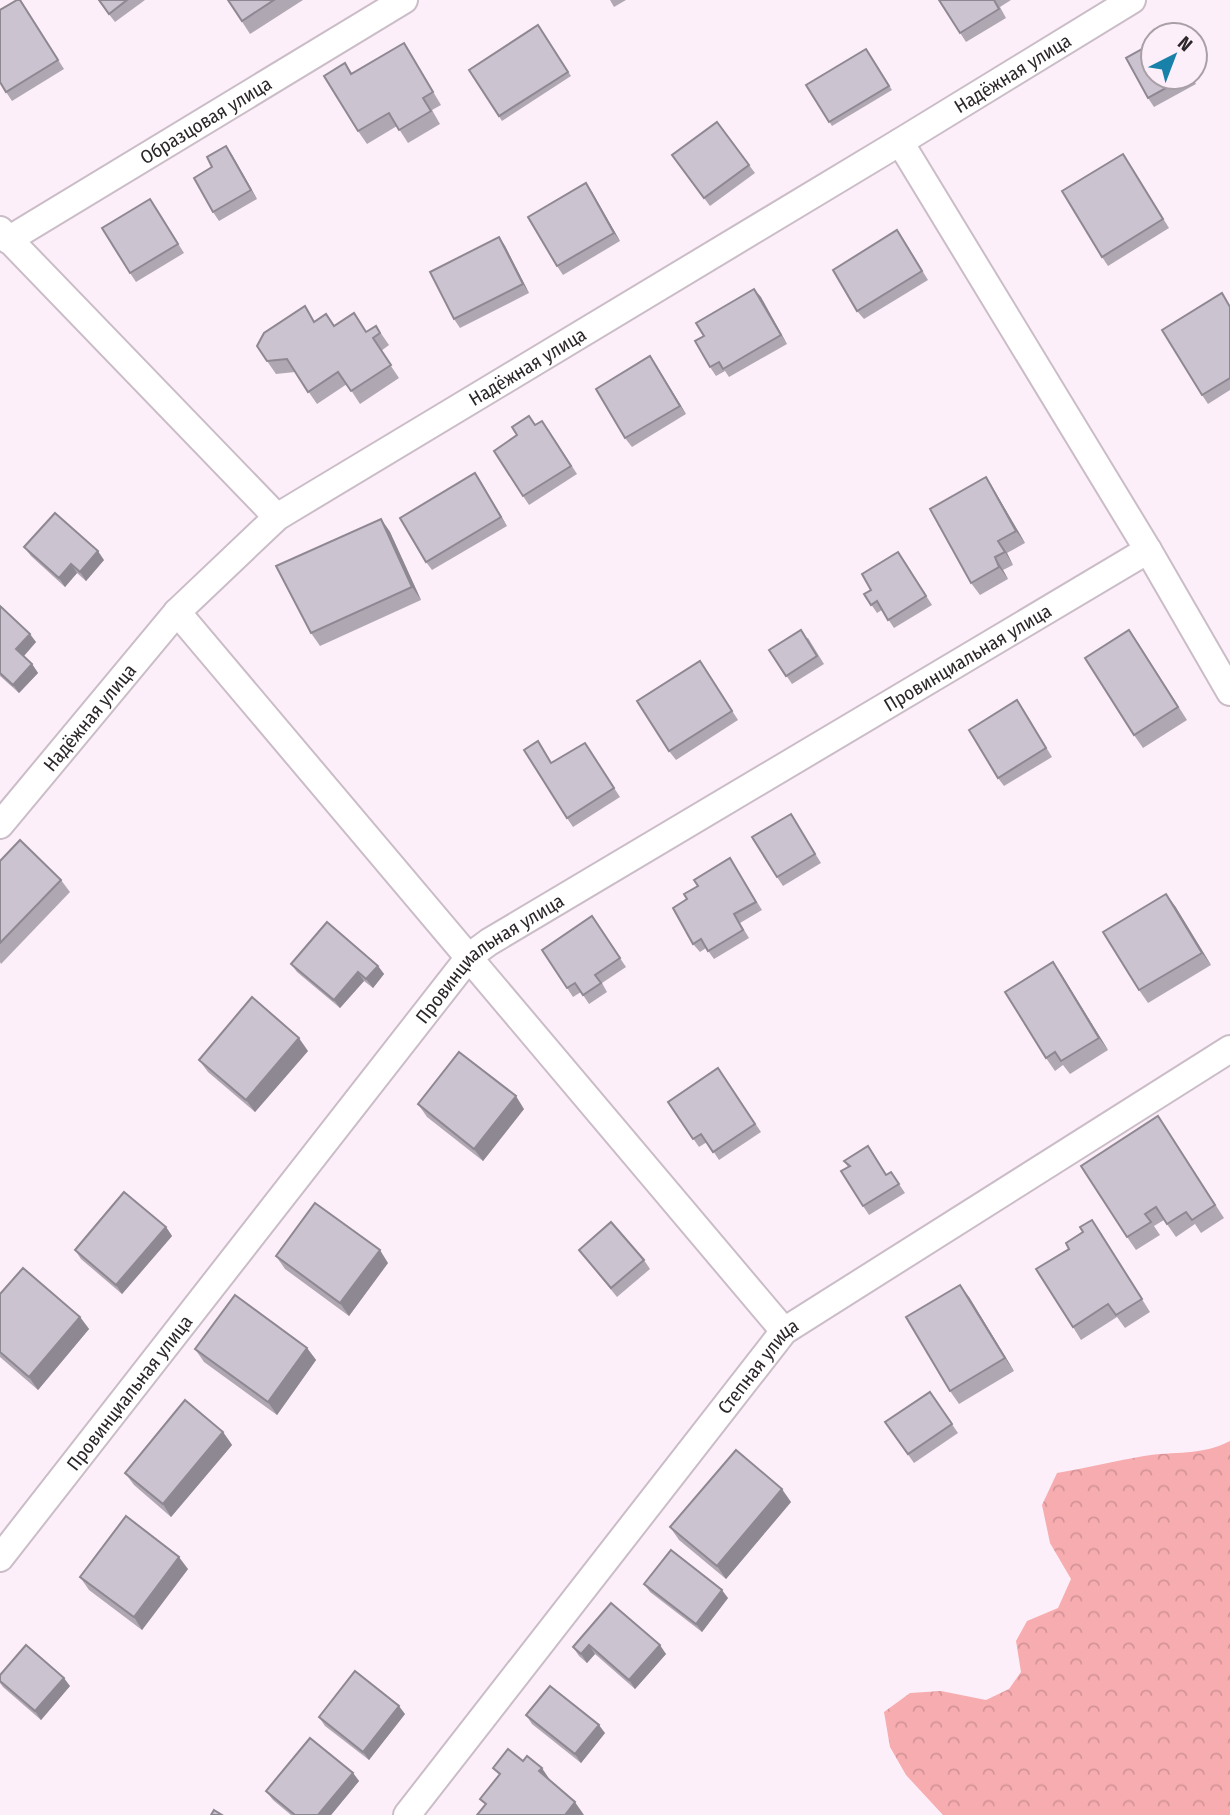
<svg xmlns="http://www.w3.org/2000/svg" width="1230" height="1815" font-family="'Fira Sans Condensed',sans-serif">
<defs>
<pattern id="forest-crowns" width="20" height="18" patternUnits="userSpaceOnUse" patternTransform="scale(1.75)"><rect width="20" height="18" fill="#f7acaf"/><path d="M2 6a3 3 0 1 1 6 0M12 15a3 3 0 1 1 6 0" fill="none" stroke="#d49497"/></pattern>
</defs>
<rect width="100%" height="100%" fill="#fdeff9"/>
<!-- forest -->
<path fill="url(#forest-crowns)" d="M1230,1441V1815H943L906,1775L890,1747L884,1712L910,1693L941,1691L986,1700L1009,1689L1021,1672L1016,1641L1027,1621L1058,1608L1071,1579L1050,1543L1042,1505L1057,1473C1086,1468 1115,1461 1144,1456C1173,1451 1202,1456 1230,1441Z"/>
<g fill="none" stroke-linecap="round" stroke-linejoin="round">
<defs>
<g id="minor">
<path d="M900,142L1148,550L1230,692"/>
<path d="M0,230L277,517"/>
<path id="s1" d="M8,240L404,0"/>
<path d="M177,612L784,1331"/>
<path id="s2" d="M0,825L177,612L277,517L900,142L1132,0"/>
<path id="s3" d="M0,1558L470,956L489,942L1148,550"/>
<path id="s4" d="M407,1815L784,1331L1230,1049"/>
</g>
</defs>
<!-- minor casing -->
<use href="#minor" stroke="#cabdc7" stroke-width="30"/>
<!-- minor -->
<use href="#minor" stroke="#fff" stroke-width="26"/>
</g>
<!-- wall -->
<g fill="#afa8b3">
<path d="M20,0L64,69L12,101L6,92Z"/>
<path d="M98,0H145L115,22Z"/>
<path d="M228,0H303L250,34Z"/>
<path d="M610,0H626L614,7Z"/>
<path d="M939,0H1011L1000,7L1006,18L966,42Z"/>
<path d="M538,25L571,76L502,121L469,70Z"/>
<path d="M404,43L412,56L441,105L432,110L440,124L408,143L397,126L367,144L358,131L345,63L352,73Z"/>
<path d="M866,49L892,90L832,126L806,85Z"/>
<path d="M1153,77H1192L1196,84L1154,107L1148,98Z"/>
<path d="M717,122L755,173L710,206L672,155Z"/>
<path d="M232,155L257,199L219,221L213,212L212,167Z"/>
<path d="M1129,163L1169,228L1108,266L1102,257Z"/>
<path d="M586,183L620,241L563,275L557,266Z"/>
<path d="M156,208L184,253L136,282L130,273Z"/>
<path d="M499,237L505,246L529,293L460,328L454,319Z"/>
<path d="M903,239L928,280L864,319L857,311Z"/>
<path d="M754,289L787,344L729,377L725,371L716,376L710,367L704,336Z"/>
<path d="M1230,306V390L1208,404L1202,395Z"/>
<path d="M334,326L367,332L376,326L389,345L381,351L399,378L360,404L347,384L317,404L295,372L276,374L267,361Z"/>
<path d="M650,356L686,414L632,447L625,438Z"/>
<path d="M535,425L548,429L577,474L529,505L523,496Z"/>
<path d="M986,477L994,490L1025,543L1007,553L1013,565L1003,570L1008,579L980,595L971,583Z"/>
<path d="M481,482L507,526L432,570L426,562Z"/>
<path d="M381,519L390,532L421,600L320,646L311,633Z"/>
<path d="M24,547L104,560L86,581L77,573L65,587L31,556Z"/>
<path d="M904,561L932,605L894,628L882,610L877,613L864,594L871,590Z"/>
<path d="M0,606L36,642L24,656L32,664L38,673L19,693L0,676Z"/>
<path d="M808,638L824,664L792,684L769,650Z"/>
<path d="M1138,643L1187,720L1143,748L1134,735Z"/>
<path d="M706,670L738,720L676,760L669,751Z"/>
<path d="M1023,709L1052,757L1004,786L998,778Z"/>
<path d="M585,743L620,797L573,827L567,818L552,763Z"/>
<path d="M791,814L821,863L783,886L777,877Z"/>
<path d="M730,858L762,910L740,923L749,938L714,959L706,948L700,952L693,944L687,899L698,886Z"/>
<path d="M0,861L61,880L70,892L1,964L0,962Z"/>
<path d="M1175,906L1211,965L1148,1003L1139,990Z"/>
<path d="M592,916L626,967L602,983L607,992L589,1004L581,992L573,997L542,950Z"/>
<path d="M1053,962L1108,1050L1070,1074L1063,1065L1055,1071L1046,1058Z"/>
<path d="M291,964L378,966L384,974L373,988L364,981L340,1008L297,972Z"/>
<path d="M308,1051L255,1112L208,1072L199,1060Z"/>
<path d="M718,1068L761,1132L719,1160L707,1142L699,1147L668,1102Z"/>
<path d="M418,1104L524,1109L483,1161L427,1117Z"/>
<path d="M1158,1116L1224,1218L1201,1233L1195,1224L1176,1237L1164,1220L1154,1226L1160,1235L1136,1250L1127,1237Z"/>
<path d="M868,1146L887,1175L891,1172L905,1193L869,1215L863,1206L848,1167L844,1161Z"/>
<path d="M166,1227L172,1236L122,1294L81,1259L75,1250Z"/>
<path d="M1101,1233L1150,1312L1125,1328L1117,1317L1081,1340L1073,1327Z"/>
<path d="M579,1250L644,1260L650,1269L617,1297Z"/>
<path d="M276,1256L388,1263L349,1316L285,1269Z"/>
<path d="M0,1294L80,1317L89,1329L38,1390L0,1357Z"/>
<path d="M969,1297L1014,1371L959,1404L950,1391Z"/>
<path d="M307,1348L316,1360L277,1415L204,1362L195,1349Z"/>
<path d="M930,1392L958,1433L914,1463L885,1422Z"/>
<path d="M223,1432L232,1445L171,1517L134,1485L125,1473Z"/>
<path d="M791,1502L726,1579L679,1540L670,1527Z"/>
<path d="M188,1569L142,1630L89,1590L80,1577Z"/>
<path d="M644,1584L728,1598L702,1632L650,1592Z"/>
<path d="M611,1603L666,1654L635,1689L595,1654L587,1663L579,1656L573,1647Z"/>
<path d="M0,1675L70,1686L41,1720L3,1687L0,1683Z"/>
<path d="M405,1714L369,1760L325,1726L319,1717Z"/>
<path d="M526,1715L605,1733L581,1763L532,1724Z"/>
<path d="M353,1773L359,1781L331,1815H291L273,1800L266,1791Z"/>
</g>
<!-- shaded-wall -->
<g fill="#8e8892">
<path d="M226,146L232,155L257,199L251,190Z"/>
<path d="M586,183L592,192L620,241L614,233Z"/>
<path d="M499,237L505,246L529,293L523,284Z"/>
<path d="M754,289L761,297L787,344L781,335Z"/>
<path d="M650,356L656,365L686,414L680,406Z"/>
<path d="M475,473L481,482L507,526L501,517Z"/>
<path d="M986,477L994,490L1025,543L1016,531Z"/>
<path d="M381,519L390,532L421,600L412,587Z"/>
<path d="M998,541L1007,553L1013,565L1005,552Z"/>
<path d="M98,551L104,560L86,581L80,572Z"/>
<path d="M995,557L1003,570L1008,579L999,567Z"/>
<path d="M71,564L77,573L65,587L59,578Z"/>
<path d="M30,634L36,642L22,658L16,649Z"/>
<path d="M32,664L38,673L19,693L13,685Z"/>
<path d="M1166,894L1175,906L1211,965L1202,953Z"/>
<path d="M1053,962L1062,975L1108,1050L1099,1038Z"/>
<path d="M378,966L384,974L373,988L366,979Z"/>
<path d="M358,972L364,981L340,1008L334,1000Z"/>
<path d="M299,1038L308,1051L255,1112L246,1100Z"/>
<path d="M516,1096L524,1109L483,1161L474,1149Z"/>
<path d="M166,1227L172,1236L122,1294L116,1285Z"/>
<path d="M380,1250L388,1263L349,1316L340,1303Z"/>
<path d="M960,1285L969,1297L1014,1371L1005,1358Z"/>
<path d="M80,1317L89,1329L38,1390L29,1377Z"/>
<path d="M307,1348L316,1360L277,1415L268,1402Z"/>
<path d="M223,1432L232,1445L171,1517L163,1504Z"/>
<path d="M782,1489L791,1502L726,1579L717,1566Z"/>
<path d="M179,1557L188,1569L142,1630L134,1617Z"/>
<path d="M722,1590L728,1598L702,1632L696,1624Z"/>
<path d="M589,1645L595,1654L587,1663L581,1654Z"/>
<path d="M660,1645L666,1654L635,1689L629,1680Z"/>
<path d="M64,1678L70,1686L41,1720L35,1711Z"/>
<path d="M399,1706L405,1714L369,1760L363,1752Z"/>
<path d="M599,1725L605,1733L581,1763L575,1754Z"/>
<path d="M542,1768L550,1780L547,1784L539,1771Z"/>
<path d="M353,1773L359,1781L331,1815H318Z"/>
<path d="M575,1802L584,1815H565Z"/>
</g>
<!-- building -->
<g fill="#cbc3d0" stroke="#8e8892" stroke-width="2">
<path d="M17,0H20L58,60L6,92L0,82V10Z"/>
<path d="M99,0H127L109,14Z"/>
<path d="M228,0H274L242,21Z"/>
<path d="M939,0H994L999,9L960,33Z"/>
<path d="M538,25L568,72L499,116L469,70Z"/>
<path d="M404,43L433,92L423,98L431,111L399,130L389,113L358,131L324,76L345,63L351,74Z"/>
<path d="M1153,43V77H1186L1148,98L1126,58Z"/>
<path d="M866,49L889,86L829,122L806,85Z"/>
<path d="M717,122L749,165L704,198L672,155Z"/>
<path d="M226,146L251,190L213,212L194,178L212,167L207,157Z"/>
<path d="M1123,154L1163,219L1102,257L1062,191Z"/>
<path d="M586,183L614,233L557,266L528,217Z"/>
<path d="M150,199L178,244L130,273L102,228Z"/>
<path d="M897,230L922,271L857,311L833,270Z"/>
<path d="M499,237L523,284L454,319L430,272Z"/>
<path d="M754,289L781,335L723,369L719,362L710,367L695,341L704,336L696,323Z"/>
<path d="M1222,293L1230,307V378L1202,395L1162,330Z"/>
<path d="M305,306L314,322L326,314L334,326L354,313L366,332L376,326L380,333L373,338L391,365L351,391L338,372L308,392L287,359L267,361L257,346L264,333Z"/>
<path d="M650,356L680,406L625,438L596,389Z"/>
<path d="M529,416L535,425L542,421L571,466L523,496L494,451L517,435L512,427Z"/>
<path d="M475,473L501,517L426,562L400,518Z"/>
<path d="M986,477L1016,531L998,541L1005,552L995,557L999,567L971,583L930,509Z"/>
<path d="M55,513L98,551L80,572L71,564L59,578L24,547Z"/>
<path d="M381,519L412,587L311,633L276,566Z"/>
<path d="M898,552L926,596L888,620L877,601L871,605L864,594L871,590L862,574Z"/>
<path d="M0,606L30,634L16,649L32,664L13,685L0,673Z"/>
<path d="M801,630L817,656L786,676L769,650Z"/>
<path d="M1129,630L1178,707L1134,735L1085,658Z"/>
<path d="M700,661L732,711L669,751L637,701Z"/>
<path d="M1017,700L1046,748L998,778L969,730Z"/>
<path d="M538,741L551,763L585,743L614,788L567,818L524,750Z"/>
<path d="M791,814L815,854L777,877L752,837Z"/>
<path d="M20,840L61,880L0,943V861Z"/>
<path d="M730,858L756,902L734,914L743,930L708,951L701,939L693,944L673,908L687,899L684,894L698,886L694,880Z"/>
<path d="M1166,894L1202,953L1139,990L1103,932Z"/>
<path d="M592,916L620,958L595,975L601,983L583,995L575,983L567,988L542,950Z"/>
<path d="M327,922L378,966L366,979L358,972L334,1000L291,964Z"/>
<path d="M1053,962L1099,1038L1061,1061L1055,1052L1046,1058L1005,992Z"/>
<path d="M252,997L299,1038L246,1100L199,1060Z"/>
<path d="M459,1052L516,1096L474,1149L418,1104Z"/>
<path d="M718,1068L755,1124L713,1152L701,1134L693,1139L668,1102Z"/>
<path d="M1158,1116L1215,1205L1192,1220L1186,1212L1167,1224L1156,1207L1145,1214L1151,1222L1127,1237L1081,1166Z"/>
<path d="M868,1146L886,1175L891,1172L899,1184L863,1206L841,1171L850,1166L844,1161Z"/>
<path d="M124,1192L166,1227L116,1285L75,1250Z"/>
<path d="M315,1203L380,1250L340,1303L276,1256Z"/>
<path d="M1092,1220L1142,1299L1116,1315L1108,1304L1073,1327L1036,1269L1069,1249L1066,1243L1083,1232L1080,1227Z"/>
<path d="M611,1222L644,1260L611,1288L579,1250Z"/>
<path d="M23,1268L80,1317L29,1377L0,1352V1294Z"/>
<path d="M960,1285L1005,1358L950,1391L906,1317Z"/>
<path d="M235,1295L307,1348L268,1402L195,1349Z"/>
<path d="M930,1392L952,1424L908,1454L885,1422Z"/>
<path d="M185,1400L223,1432L163,1504L125,1473Z"/>
<path d="M736,1450L782,1489L717,1566L670,1527Z"/>
<path d="M126,1516L179,1557L134,1617L80,1577Z"/>
<path d="M671,1550L722,1590L696,1624L644,1584Z"/>
<path d="M611,1603L660,1645L629,1680L589,1645L581,1654L573,1647Z"/>
<path d="M26,1645L64,1678L35,1711L0,1681V1675Z"/>
<path d="M355,1671L399,1706L363,1752L319,1717Z"/>
<path d="M550,1686L599,1725L575,1754L526,1715Z"/>
<path d="M310,1738L353,1773L318,1815H295L266,1791Z"/>
<path d="M508,1749L523,1761L527,1756L542,1768L539,1771L575,1802L565,1815H477L486,1804L480,1799L500,1774L493,1768Z"/>
<path d="M214,1810L222,1815H211Z"/>
</g>
<g text-anchor="middle" stroke-width="7" stroke-linejoin="round" paint-order="stroke">
<!-- street labels -->
<g font-size="19" fill="#2c272a" stroke="#fdeff9">
<text dy="7" stroke="none"><textPath href="#s2" startOffset="1274">Надёжная улица</textPath></text>
<text dy="7" stroke="none"><textPath href="#s1" startOffset="231">Образцовая улица</textPath></text>
<text dy="7" stroke="none"><textPath href="#s2" startOffset="707">Надёжная улица</textPath></text>
<text dy="7" stroke="none"><textPath href="#s3" startOffset="1344">Провинциальная улица</textPath></text>
<text dy="7" stroke="none"><textPath href="#s2" startOffset="140">Надёжная улица</textPath></text>
<text dy="7" stroke="none"><textPath href="#s3" startOffset="777">Провинциальная улица</textPath></text>
<text dy="7" stroke="none"><textPath href="#s4" startOffset="570">Степная улица</textPath></text>
<text dy="7" stroke="none"><textPath href="#s3" startOffset="210">Провинциальная улица</textPath></text>
</g>
</g>
<!-- north arrow -->
<g transform="translate(1174 56) rotate(42)"><circle r="33" fill="#fdeff9" stroke="#a99fa6" stroke-width="2"/>
<path d="M0-5L12 26L0 18L-12 26Z" fill="#1781aa"/>
<text y="-10" font-size="19" font-weight="bold" text-anchor="middle" fill="#2c272a">N</text>
</g>
</svg>
